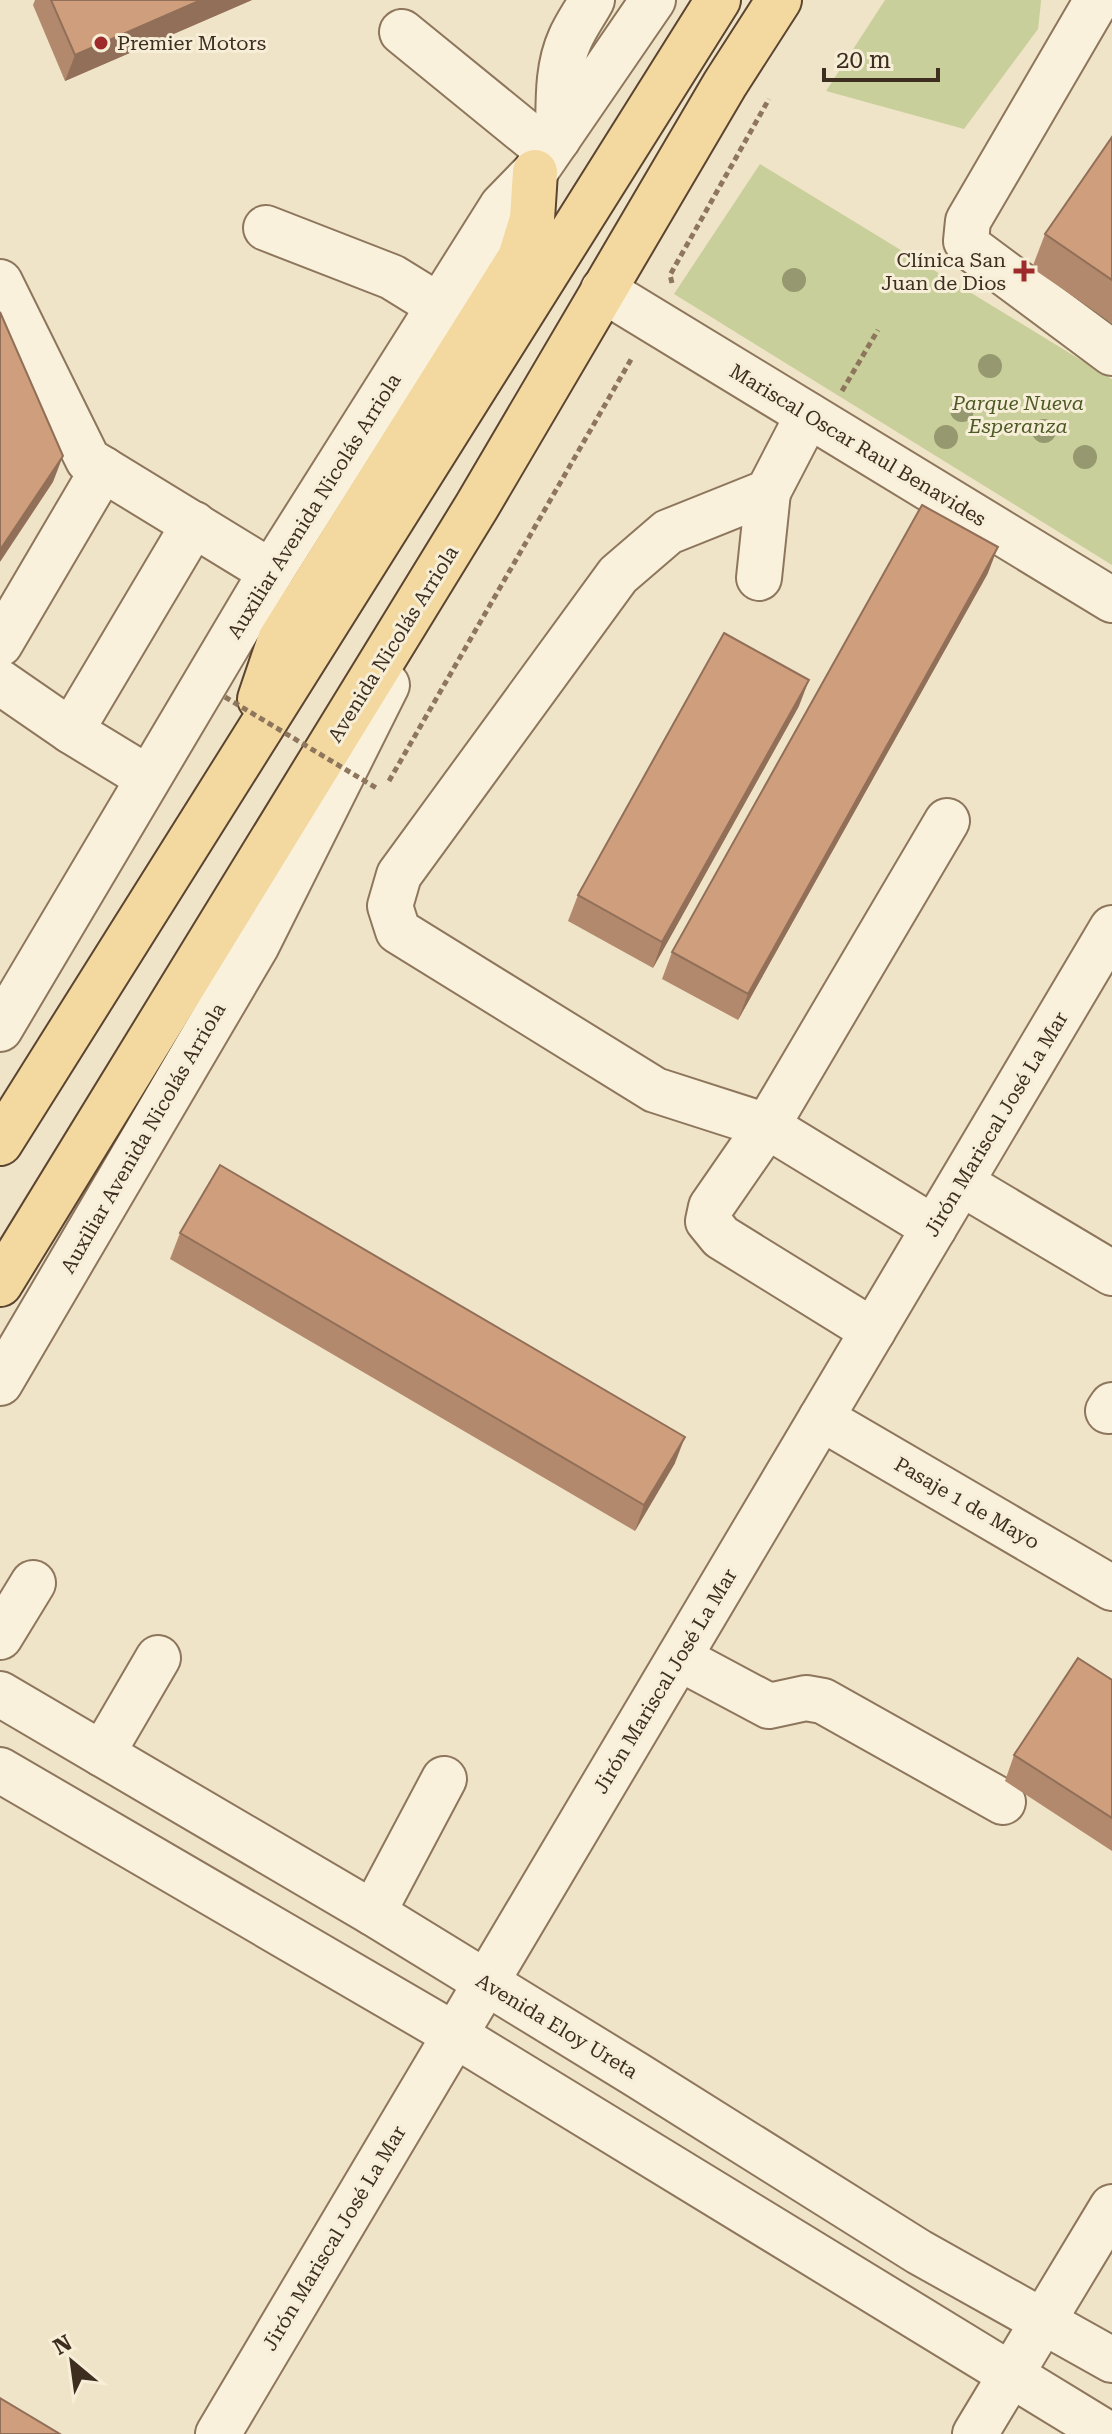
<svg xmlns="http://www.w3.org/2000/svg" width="1112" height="2434" font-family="'Roboto Serif',serif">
<rect width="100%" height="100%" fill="#f0e4c8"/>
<!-- green -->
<g fill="#c9cf9b">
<path d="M885,0H1041V2L1038,29L964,129L826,91Z"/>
<path d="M760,164L1112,379V565L674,294Z"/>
</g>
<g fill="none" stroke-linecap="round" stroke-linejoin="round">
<defs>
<g id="minor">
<path d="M1097,0L968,221L966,241L972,249L1112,353"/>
<path d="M402,32L548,151"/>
<path d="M558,139C559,106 556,70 570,39C576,25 585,13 592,0"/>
<path d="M266,228L392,277L439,306"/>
<path d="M0,282L88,460L271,572"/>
<path d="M603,290L1112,600"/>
<path d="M808,415L768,492L668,532L618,575L399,875L390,906L398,931L655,1090L767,1126L934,1228"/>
<path d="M759,578L768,492"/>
<path d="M0,644L103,469"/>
<path d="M0,682L71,731L194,524"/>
<path d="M71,731L148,778"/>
<path d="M0,1029L271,572L439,306L502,206L535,172L653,0"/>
<path d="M961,1183L1112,1273"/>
<path d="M873,1331L721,1237L708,1221L711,1207L767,1126L947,821"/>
<path d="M0,1383L257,945L387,685"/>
<path d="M1108,1411L1112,1405"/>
<path d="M821,1418L1112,1588"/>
<path d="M0,1637L33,1583"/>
<path d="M679,1658L769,1706L806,1698L823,1701L1003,1802"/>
<path d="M0,1694L373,1913L637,2075L919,2252L1112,2360"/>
<path d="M102,1754L158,1658"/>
<path d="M0,1770L455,2035L1108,2434"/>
<path d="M373,1913L444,1779"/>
<path d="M218,2434L1112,928"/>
<path d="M975,2434L1112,2207"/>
</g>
<g id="major">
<path d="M260,699L280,640L520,258L532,219L535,172"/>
<path d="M0,1143L718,0"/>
<path d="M0,1284L477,506L725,84L779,0"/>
</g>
</defs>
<!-- minor casing -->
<use href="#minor" stroke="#8d765c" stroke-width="48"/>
<!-- major casing -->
<use href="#major" stroke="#5b4430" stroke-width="48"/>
<!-- path -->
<g stroke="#8d765c" stroke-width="5" stroke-dasharray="6 4" stroke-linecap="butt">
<path d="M672,283L670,275L769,99"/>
<path d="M842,391L878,330"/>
<path d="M389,781L633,356"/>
</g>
<!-- minor -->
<use href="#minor" stroke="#faf1dc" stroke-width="44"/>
<!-- major -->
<use href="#major" stroke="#f3d9a0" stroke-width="44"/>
<!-- path-bridge -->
<path stroke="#8d765c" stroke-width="5" stroke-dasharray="6 4" stroke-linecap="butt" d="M225,697L378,789"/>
</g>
<!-- trees -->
<g fill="#96986f">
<circle cx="794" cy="280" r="12"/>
<circle cx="990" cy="366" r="12"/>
<circle cx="962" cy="410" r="12"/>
<circle cx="1044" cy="431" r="12"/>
<circle cx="946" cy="437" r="12"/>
<circle cx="1085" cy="457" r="12"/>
</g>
<!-- wall -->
<g fill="#b2896c">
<path d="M35,0H252L65,81L33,5Z"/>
<path d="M1112,137V323L1032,268L1045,234Z"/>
<path d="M988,573L738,1020L662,979L672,952Z"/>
<path d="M799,706L653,968L568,921L578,895Z"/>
<path d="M180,1233L675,1463L635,1531L170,1259Z"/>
<path d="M1112,1680V1851L1005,1781L1014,1755Z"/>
</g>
<!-- shaded-wall -->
<g fill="#916f58">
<path d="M201,0H252L65,81L75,55Z"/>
<path d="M63,456L53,482L0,562V550Z"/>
<path d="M998,547L988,573L738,1020L748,994Z"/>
<path d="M809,680L799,706L653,968L662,942Z"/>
<path d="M685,1437L675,1463L635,1531L644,1505Z"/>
</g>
<!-- building -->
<g fill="#cf9f7d" stroke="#916f58" stroke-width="2">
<path d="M51,0H201L75,55Z"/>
<path d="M1112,137V280L1045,234Z"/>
<path d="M0,312L63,456L0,550Z"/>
<path d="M922,505L998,547L748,994L672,952Z"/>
<path d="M724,633L809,680L662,942L578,895Z"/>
<path d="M220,1165L685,1437L644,1505L180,1233Z"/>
<path d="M1078,1658L1112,1680V1818L1014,1755Z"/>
<path d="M0,2398L60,2434H0Z"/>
</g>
<!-- markers -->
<g fill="#9e2a2b" stroke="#f7eed8" stroke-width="3">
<circle cx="101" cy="43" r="8"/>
<path d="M1020 259h8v8h8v8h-8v8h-8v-8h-8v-8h8z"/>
</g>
<g text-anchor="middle" stroke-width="6" stroke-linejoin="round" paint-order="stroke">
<!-- poi labels -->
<g font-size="20" fill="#3d2e20" stroke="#f7eed8" text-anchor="start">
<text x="117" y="50">Premier Motors</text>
<text x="1006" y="267" text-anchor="end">Clínica San<tspan x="1006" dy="23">Juan de Dios</tspan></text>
</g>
<!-- park labels -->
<g font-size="20" font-style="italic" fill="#4d5a26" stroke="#f7eed8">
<text x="1018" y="410">Parque Nueva<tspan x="1018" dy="23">Esperanza</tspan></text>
</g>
<!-- street labels -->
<g font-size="20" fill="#3d2e20" stroke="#f7eed8">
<text transform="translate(858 445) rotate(31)" y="7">Mariscal Oscar Raul Benavides</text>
<text transform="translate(314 506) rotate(-58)" y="7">Auxiliar Avenida Nicolás Arriola</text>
<text transform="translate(393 644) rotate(-58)" y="7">Avenida Nicolás Arriola</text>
<text transform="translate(996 1124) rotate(-59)" y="7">Jirón Mariscal José La Mar</text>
<text transform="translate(143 1138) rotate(-60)" y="7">Auxiliar Avenida Nicolás Arriola</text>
<text transform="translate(967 1503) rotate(30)" y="7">Pasaje 1 de Mayo</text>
<text transform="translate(665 1681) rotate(-59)" y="7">Jirón Mariscal José La Mar</text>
<text transform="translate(557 2026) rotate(31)" y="7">Avenida Eloy Ureta</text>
<text transform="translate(334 2238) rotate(-59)" y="7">Jirón Mariscal José La Mar</text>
</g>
</g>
<!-- north arrow -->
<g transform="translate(72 2362) rotate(331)" stroke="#f7eed8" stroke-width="6" paint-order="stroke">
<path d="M0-6L14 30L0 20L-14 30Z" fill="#3d2e20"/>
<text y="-12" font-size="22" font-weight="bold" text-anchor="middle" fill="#3d2e20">N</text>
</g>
<!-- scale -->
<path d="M824 68v12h114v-12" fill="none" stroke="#3d2e20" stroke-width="4"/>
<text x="836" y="68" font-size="24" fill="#3d2e20" stroke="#f7eed8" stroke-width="6" paint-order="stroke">20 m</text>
</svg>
